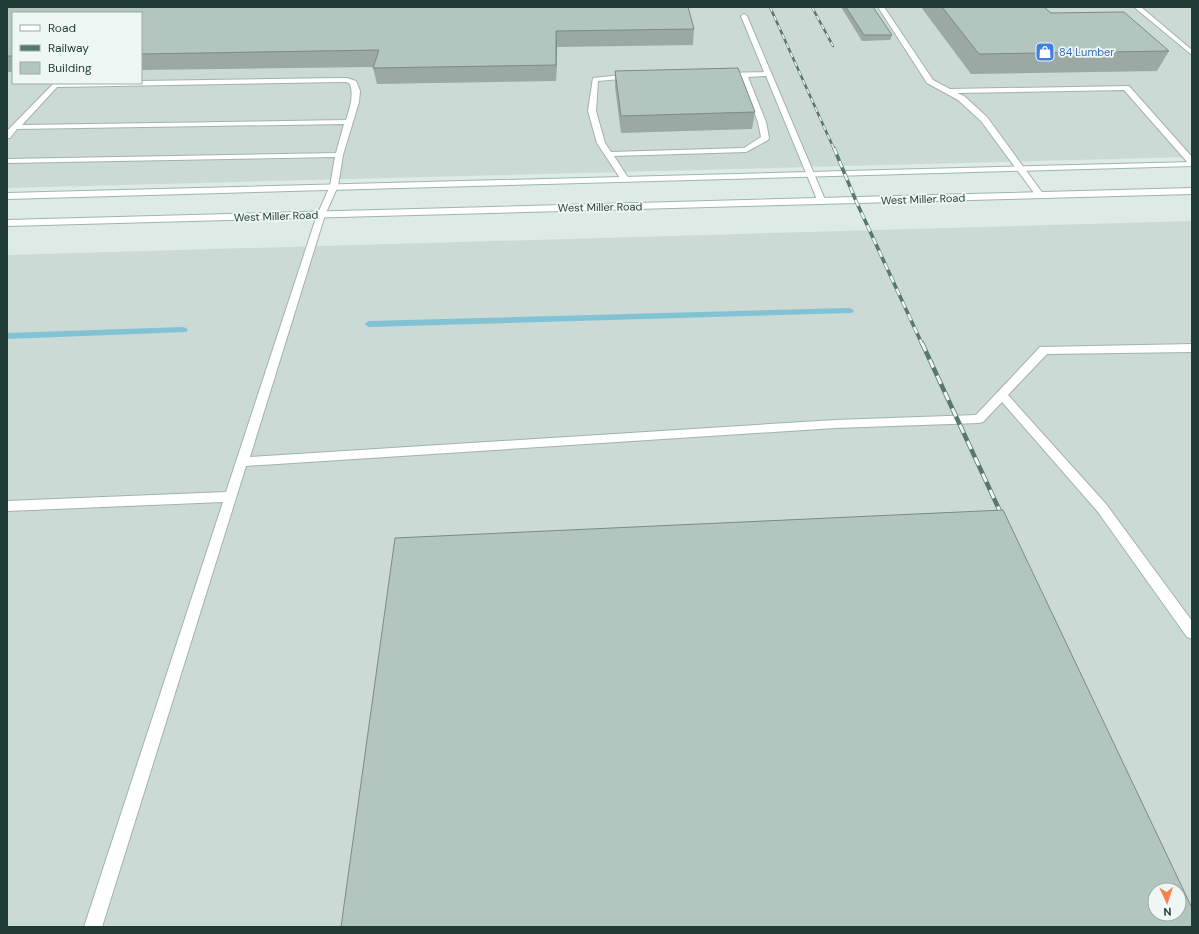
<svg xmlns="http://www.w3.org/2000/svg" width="1199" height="934" font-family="'DM Sans',sans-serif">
<rect width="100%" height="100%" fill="#deeae6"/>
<!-- built -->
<g fill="#ccdad5" fill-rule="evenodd">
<path d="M7,7H1192V157L7,188ZM13,13H141V83H13Z"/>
<path d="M1192,221V927H7V255ZM1155,890H1179V914H1155Z"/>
</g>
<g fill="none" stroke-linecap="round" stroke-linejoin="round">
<!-- stream -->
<g fill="#81c2d4" fill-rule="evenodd">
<path d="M849,308L852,309L854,311L852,313L369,327L364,324L369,321Z"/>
<path d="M183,327L186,328L188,330L186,332L7,339V333Z"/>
</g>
<defs>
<g id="service">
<path d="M878,7H884L933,80L950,89L1129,86L1192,157V164H1189L1124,90L957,93L964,96L987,117L1044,195L1043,197H1037L981,121L958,100L927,83Z"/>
<path d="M744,14L747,16L826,202L825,204H819L818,202L766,76L748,77L766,122L769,138L768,140L746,152L614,156L629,179L628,181H622L597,143L588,111L593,78L631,74L635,76L631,78L598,81L596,111L605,143L611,152L744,148L761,137L758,122L741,77H724L720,75L724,73L764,72L741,16Z"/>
<path d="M339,78H347L356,81L360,91L359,102L343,155L338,186L325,215L250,457L835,420L976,415L1040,347L1192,344V352L1047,354L1008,395L1106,504L1192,621V639L1187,637L1098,512L1002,402L983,422L979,423L835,428L246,466L102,927H84L223,502L7,511V501L226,492L317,215L330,186L335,157L7,163V159L336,153L344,124L17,129L10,138H7V131L54,83H141V81ZM339,82H346L350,84C354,96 350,108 346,120L22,125L57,87Z"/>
</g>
<path id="tertiary" d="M1134,7H1141L1192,50V55Z"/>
<g id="secondary">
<path d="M1192,162V166L7,199V193Z"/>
<path d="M1192,188V194L7,226V220Z"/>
</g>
</defs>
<!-- service casing -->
<use href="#service" stroke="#a1b2ad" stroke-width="2"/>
<!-- tertiary casing -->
<use href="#tertiary" stroke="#a1b2ad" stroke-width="2"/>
<!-- secondary casing -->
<use href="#secondary" stroke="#9cb7af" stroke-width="2"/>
<!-- service -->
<use href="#service" fill="#fff" fill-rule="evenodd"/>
<!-- tertiary -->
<use href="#tertiary" fill="#fff" fill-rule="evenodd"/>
<!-- secondary -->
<use href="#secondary" fill="#fff" fill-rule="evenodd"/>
<defs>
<g id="rail-far2">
<path d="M770,7L834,149"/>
<path d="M812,7L833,46"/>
</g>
<path id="rail-far1" d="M834,148L856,201L922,344"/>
<path id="rail" d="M922,343L1004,520"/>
</defs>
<!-- rail-far2 casing -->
<use href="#rail-far2" stroke="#587771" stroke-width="2.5"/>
<!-- rail-far1 casing -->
<use href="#rail-far1" stroke="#587771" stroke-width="3.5"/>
<!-- rail casing -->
<use href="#rail" stroke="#587771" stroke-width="4.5"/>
<!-- rail-far2 -->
<use href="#rail-far2" stroke="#eef7f3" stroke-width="1.5" stroke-dasharray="5" stroke-linecap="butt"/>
<!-- rail-far1 -->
<use href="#rail-far1" stroke="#eef7f3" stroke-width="2.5" stroke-dasharray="7" stroke-linecap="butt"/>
<!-- rail -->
<use href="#rail" stroke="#eef7f3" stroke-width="3" stroke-dasharray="9" stroke-linecap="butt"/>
</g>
<!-- wall -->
<g fill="#9aa9a4">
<path d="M7,7L694,29L693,45L557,47L556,81L377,84L373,68V67L141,70V13H13V72H7Z"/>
<path d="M841,7H873L892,35L890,40L862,41Z"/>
<path d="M921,7H1044L1051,13L1169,51L1157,71L971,74Z"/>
<path d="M615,71L755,112L752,129L621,133L615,87Z"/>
</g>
<!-- shaded-wall -->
<path fill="#7d8a86" d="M556,31L557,47L556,81Z"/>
<!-- building -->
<g fill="#b3c5bf" stroke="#7d8a86" fill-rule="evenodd">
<path d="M7,7H688L694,29L556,31V65L373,68L379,50L141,54V13H13V56H7Z"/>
<path d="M846,7H873L892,35H864Z"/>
<path d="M942,7H1044L1051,13L1124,12L1169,51L979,54Z"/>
<path d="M738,68L755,112L621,116L615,71Z"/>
<path d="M1003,510L1192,908V927H341L395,538ZM1155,890H1179V914H1155Z"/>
</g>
<!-- icons -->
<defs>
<symbol id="shop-square" viewBox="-11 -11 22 22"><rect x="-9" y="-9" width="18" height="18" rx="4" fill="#3f7fe0" stroke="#eef7f3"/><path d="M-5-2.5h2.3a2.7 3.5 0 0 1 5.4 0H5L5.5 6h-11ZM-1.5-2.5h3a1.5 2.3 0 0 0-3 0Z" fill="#fff"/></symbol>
</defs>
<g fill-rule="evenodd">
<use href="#shop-square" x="1034" y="41" width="22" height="22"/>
</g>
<g text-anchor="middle" stroke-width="3.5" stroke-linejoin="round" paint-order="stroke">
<!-- far-shop labels -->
<g font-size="11" fill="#366cbe" stroke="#eef7f3" text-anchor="start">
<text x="1059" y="56">84 Lumber</text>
</g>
<!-- far-street labels -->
<g font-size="11" fill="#1e3b35" stroke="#eef7f3">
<text transform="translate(923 199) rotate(-2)" y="4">West Miller Road</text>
<text transform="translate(600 207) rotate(-1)" y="4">West Miller Road</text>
<text transform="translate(276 216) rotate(-2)" y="4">West Miller Road</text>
</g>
</g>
<!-- border -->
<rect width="1199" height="934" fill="none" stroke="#1e3b35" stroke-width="16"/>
<!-- legend -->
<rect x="12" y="12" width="130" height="72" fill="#eef7f3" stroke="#9baca7"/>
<rect x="20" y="25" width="20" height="6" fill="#ffffff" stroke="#9baca7"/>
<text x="48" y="32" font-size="12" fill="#1e3b35">Road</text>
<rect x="20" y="45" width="20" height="6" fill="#587771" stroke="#9baca7"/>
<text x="48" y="52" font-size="12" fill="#1e3b35">Railway</text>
<rect x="20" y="62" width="20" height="12" fill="#b3c5bf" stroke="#9baca7"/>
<text x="48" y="72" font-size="12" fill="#1e3b35">Building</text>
<!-- north arrow -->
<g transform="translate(1167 902) rotate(177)"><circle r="19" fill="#eef7f3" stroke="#9baca7"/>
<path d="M0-3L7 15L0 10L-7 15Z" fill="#fa824c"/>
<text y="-6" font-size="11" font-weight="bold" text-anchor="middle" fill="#1e3b35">N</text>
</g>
</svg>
